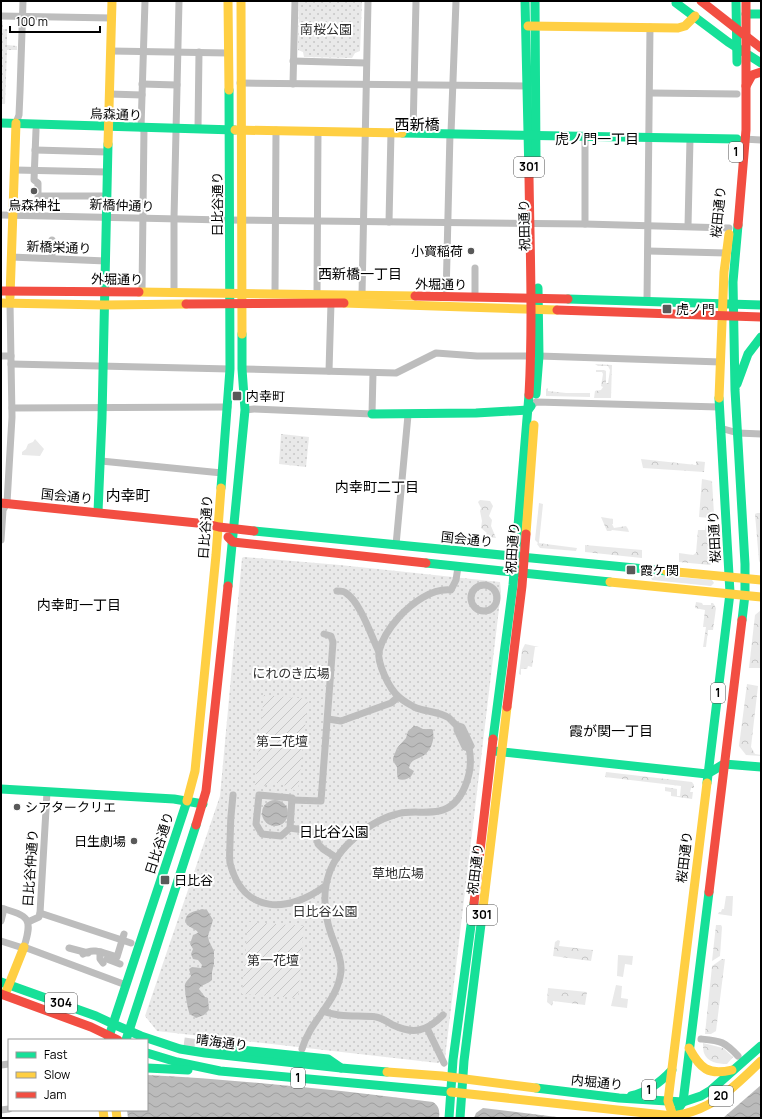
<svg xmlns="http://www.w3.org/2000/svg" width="762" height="1119" font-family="Manrope,'Noto Sans JP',sans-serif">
<defs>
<pattern id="forest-crowns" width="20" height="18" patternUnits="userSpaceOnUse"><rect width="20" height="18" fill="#e9e9e9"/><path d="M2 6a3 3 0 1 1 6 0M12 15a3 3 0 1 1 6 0" fill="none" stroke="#c6c6c6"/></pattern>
<pattern id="park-dots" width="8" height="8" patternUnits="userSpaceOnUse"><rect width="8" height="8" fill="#e9e9e9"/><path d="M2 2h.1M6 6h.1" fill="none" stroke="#c6c6c6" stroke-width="1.8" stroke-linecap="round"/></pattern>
<pattern id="garden-furrows" width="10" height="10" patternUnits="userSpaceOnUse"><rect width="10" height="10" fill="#e9e9e9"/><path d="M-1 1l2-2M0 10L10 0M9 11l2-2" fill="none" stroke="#c6c6c6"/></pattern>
<pattern id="water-waves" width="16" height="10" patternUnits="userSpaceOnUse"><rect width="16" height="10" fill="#bbb"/><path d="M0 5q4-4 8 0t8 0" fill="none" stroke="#9f9f9f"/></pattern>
</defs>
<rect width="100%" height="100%" fill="#fff"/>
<!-- grass -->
<g fill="#e9e9e9">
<path d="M35,439L44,449L40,456L22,455V452L26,449L28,444L33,442Z"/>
<path d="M539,503L543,504L539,543H538L535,540Z"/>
<path d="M653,575L712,580L714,583L711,586L652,580L651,578Z"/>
<path d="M726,896H733L732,916L718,914L719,912H721L722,909H724Z"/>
<path d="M618,955L633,956L632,965L625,964L623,977L617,976Z"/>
<path d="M616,985L622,986L621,998L628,999L627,1008L611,1006Z"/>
</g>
<!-- forest -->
<g fill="url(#forest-crowns)">
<path d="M595,364L612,365L611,398H594L595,391L601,390L603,387L601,386L603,374L602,372H596V370H604L606,371V383H608L610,370L608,366H598Z"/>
<path d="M548,388V391L566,393H590V397L546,396V389Z"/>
<path d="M641,459L696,465V461L705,462L704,472L643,468Z"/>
<path d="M702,479L712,481L714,514L709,518L699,517Z"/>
<path d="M480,500L490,501L493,506L489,516L492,520L491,526L496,538L485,537V535L487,533L481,528L482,521L480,511L481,508L478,502Z"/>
<path d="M757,513H761V564L759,561L755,514Z"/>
<path d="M601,517L613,519V524H612L614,528L626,526L628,529L629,532L612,530L611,531H607Z"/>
<path d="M706,525H709L710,528L716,529L718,558L710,565L679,562V553L693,555L696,553L698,530H705Z"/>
<path d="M538,543L577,548L576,551L540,548L537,544Z"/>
<path d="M585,545L642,550V558L585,552Z"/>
<path d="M696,602L702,603L703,605H711V603H713L716,608L713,630H708L706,647H703L706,627H703L705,610L695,608Z"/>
<path d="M761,610L760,668H749L755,615Z"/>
<path d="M525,644L539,647H535L532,667L528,666L527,669H521V675L519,674L522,650Z"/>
<path d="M747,684L758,686L751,747L755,754L761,755V756L746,755L739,746Z"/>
<path d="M606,772L692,782L694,785V788H691L690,792H693L692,799L671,796V792L665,791V787L677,789V796H680L681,786L605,777Z"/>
<path d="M716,925H721L722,927L720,956L712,961Z"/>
<path d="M558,940L560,941L559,946L593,950L591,961L553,956L555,942Z"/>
<path d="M722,959H725L716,1031L711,1034H705L712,966Z"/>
<path d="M548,988L587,992L585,1005L553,1001L552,1006L547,1002Z"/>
<path d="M703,1043L723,1048L733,1057L727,1064C718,1064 707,1062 704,1053C703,1050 703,1045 703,1043Z"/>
</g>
<!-- park -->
<g fill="url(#park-dots)">
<path d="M299,1H362L360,51L355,53L352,58L304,57L303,52L298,50Z"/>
<path d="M1,21H3V29H7V45L17,46V50H7L5,104H1Z"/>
<path d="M281,434L309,437L306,467L279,464Z"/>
<path d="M244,557L340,565L500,582L501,592L445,1058L438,1063L157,1031L145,1016L220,796L242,558Z"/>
</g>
<!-- garden -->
<g fill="url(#garden-furrows)">
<path d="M264,695L308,699L298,791C291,790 285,784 277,783C269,782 263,788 255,787Z"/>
<path d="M248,922L304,926L298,998L242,994Z"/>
</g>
<!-- water -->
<g fill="url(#water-waves)">
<path d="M414,726H417L423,729H432L433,730C433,733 434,737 433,740C432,746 428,753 423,756C416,760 411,759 409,768L414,771L412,775C409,779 403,781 398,779L397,774V767L393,761V758L397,748L406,738L408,731Z"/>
<circle cx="275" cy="813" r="13"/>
<path d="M202,909L207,910L213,920L208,936L209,941L214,951V964L212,972V980C208,984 202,984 199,989L205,997L208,998L209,1010L204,1015L196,1018C194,1016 192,1016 190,1014C188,1012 184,988 185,984C186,981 189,979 191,976L189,969L192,967L201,968L202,965L198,960L193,959L191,954L193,949L190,944L193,935L198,933L197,931L187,925L185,921C187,911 194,912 202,909Z"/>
<path d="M147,1075C243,1080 338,1090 433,1102C439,1106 440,1111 439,1118H128L127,1110H147Z"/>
<path d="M761,1085V1118H723Z"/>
<path d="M483,1108L565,1118H474L476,1113Z"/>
</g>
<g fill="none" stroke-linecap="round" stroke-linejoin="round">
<!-- primary-tunnel -->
<path stroke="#d9d9d9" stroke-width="11" stroke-dasharray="11 5.5" stroke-linecap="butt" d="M184,1043L221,1048"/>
<!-- street -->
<g stroke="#bdbdbd" stroke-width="7">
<path d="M1,16L112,18"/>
<path d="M111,51L228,53"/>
<path d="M293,61L366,63"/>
<path d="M240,83L527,86"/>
<path d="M142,84L177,85"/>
<path d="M293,84L295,1"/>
<path d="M650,93L737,94"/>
<path d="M109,94L142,95"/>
<path d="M16,123L19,115L20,92L23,1"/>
<path d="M141,128L145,1"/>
<path d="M198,128L199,52"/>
<path d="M36,130L34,180L38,183V196H107"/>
<path d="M413,133L416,1"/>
<path d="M451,133L456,1"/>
<path d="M743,139L761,140"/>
<path d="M35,150L107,152"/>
<path d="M15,170L107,172"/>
<path d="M1,215L224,220L585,224L729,228"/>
<path d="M389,222L391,132"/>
<path d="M585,224V137"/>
<path d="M688,226L690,139"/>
<path d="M648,251L726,253"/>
<path d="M11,257L106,261"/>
<path d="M52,258V240"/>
<path d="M142,292L144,128"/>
<path d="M174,292V218L179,1"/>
<path d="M275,293L276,130"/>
<path d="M317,294L318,131"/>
<path d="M362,295L368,1"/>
<path d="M446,297L450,133"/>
<path d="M475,297V268"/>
<path d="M647,301L650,27"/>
<path d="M1,356H11"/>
<path d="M539,356L721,362"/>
<path d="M11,364L230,369"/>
<path d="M242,369L396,373L436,353L477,356H531"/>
<path d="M329,371L331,303"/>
<path d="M531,406L536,402L719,407"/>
<path d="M12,408L228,407"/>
<path d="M245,410L254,409L372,414L373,373"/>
<path d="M720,428L738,433L761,434"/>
<path d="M101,461L222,473"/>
<path d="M1,540L3,510L7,503L12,417L10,303"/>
<path d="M396,545L408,415"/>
<path d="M458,567L456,580L451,590C432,588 412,603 399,617C391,626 382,639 379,651C377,663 389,689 399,697C403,701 409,704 414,707C425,712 439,711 449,718C452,721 455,724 458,727"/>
<circle cx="484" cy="598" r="13"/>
<path d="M337,591C341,591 344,591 346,593C361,603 371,636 379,652"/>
<path d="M328,719L341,721L391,703L398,697"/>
<path d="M459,726L462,727L471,746L469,748L465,747L457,730V728Z"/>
<path d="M233,795C231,811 230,826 230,842C230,848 229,856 230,863C243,915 289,913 325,886"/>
<path d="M259,795L292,798L290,828L281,836L262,834L256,824Z"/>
<path d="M292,800L321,801L333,642L331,636L324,634"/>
<path d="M290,828L310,831L316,836L318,844L323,849L337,858"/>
<path d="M1,908C29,916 33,918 24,947L126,985"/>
<path d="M40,913L131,943"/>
<path d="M1,921L4,909"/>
<path d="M28,922L39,917L40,913L47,792"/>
<path d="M1,941L23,948"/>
<path d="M69,948L88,953"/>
<path d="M100,952V959L103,963"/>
<path d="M83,954C94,947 105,954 117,957L124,934"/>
<path d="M107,959L120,964"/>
<path d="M323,1011C340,1018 358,1015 376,1017C382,1018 388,1022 393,1025C414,1035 427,1031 443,1015"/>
<path d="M427,1028L444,1063"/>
<path d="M701,1039C721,1041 724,1041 738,1056"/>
<path d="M302,1049C310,1020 338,1002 341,971C342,959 335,945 331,934C320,901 323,869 348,844C362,830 378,819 397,814C410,810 425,814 439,811C464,806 474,770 469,748"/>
<path d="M1,1065L9,1064"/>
<path d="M1,1110L9,1109"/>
</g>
<!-- fast -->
<g stroke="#16e098" stroke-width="9">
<path d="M525,1L529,176"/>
<path d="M535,1L536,160"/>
<path d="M736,1L737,62"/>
<path d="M676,3L728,42L761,63"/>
<path d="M746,14H761"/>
<path d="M1,123L235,130"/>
<path d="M402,133L737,139"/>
<path d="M738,225L733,282L735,390L745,564V595L742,620"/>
<path d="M568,299L761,305"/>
<path d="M737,384L748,354L761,337"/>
<path d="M536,394L539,356L538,288"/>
<path d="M372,414L476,413L528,410L531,406"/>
<path d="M221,488L230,369L229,90"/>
<path d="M98,512L102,418L108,144"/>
<path d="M254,531L666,571"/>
<path d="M426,563L610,582"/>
<path d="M228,586L245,410L242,369V334"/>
<path d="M493,739L513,585L529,395"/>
<path d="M494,751L707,774L724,764L761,767"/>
<path d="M707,783L730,593L719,398"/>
<path d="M1,789L174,799L203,804"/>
<path d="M1,982L96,1016L113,1024"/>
<path d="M113,1024L187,801"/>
<path d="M108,1040L113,1024L141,1036L180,1049L205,1053L341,1068L387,1072"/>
<path d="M126,1040L196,825"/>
<path d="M221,1048L328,1059L341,1068"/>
<path d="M147,1053L177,1062L220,1071L451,1092"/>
<path d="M147,1068L188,1070"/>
<path d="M536,1088L619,1098L683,1102L701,1096L711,1090L761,1046"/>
<path d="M631,1096C648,1092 660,1083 672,1070"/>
<path d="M673,1116L683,1102L709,892"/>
<path d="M449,1118L453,1060L474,903"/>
<path d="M460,1118L464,1061L482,916"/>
</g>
<!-- slow -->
<g stroke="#ffcf43" stroke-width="9">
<path d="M228,1L229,90"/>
<path d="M241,1L242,334"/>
<path d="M528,26L678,28L685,26L695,16"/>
<path d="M235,130L402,133"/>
<path d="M108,144L112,1"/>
<path d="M139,292L415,296"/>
<path d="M10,297L16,123"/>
<path d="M1,303L105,305L186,304"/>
<path d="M344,303L557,310"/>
<path d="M719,398L724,272L729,234"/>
<path d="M526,534L534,425"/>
<path d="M666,571L761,580"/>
<path d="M610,582L761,597"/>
<path d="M187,801L195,771L216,555L221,488"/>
<path d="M482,916L507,707"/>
<path d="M6,992L24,947"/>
<path d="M689,1048C700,1068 708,1076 732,1070"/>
<path d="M387,1072L442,1076L536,1088"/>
<path d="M451,1092L673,1116C712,1111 734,1087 761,1061"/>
<path d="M103,1110L104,1118"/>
<path d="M116,1110L117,1118"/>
<path d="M673,1116L668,1101L707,783"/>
</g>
<!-- jam -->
<g stroke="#f24e42" stroke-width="9">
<path d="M701,1L761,48"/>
<path d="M746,86L752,75L761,72"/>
<path d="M529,176C530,249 533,322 529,395"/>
<path d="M738,225L746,130V1"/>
<path d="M1,291L139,292"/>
<path d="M415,296L568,299"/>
<path d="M186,304L344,303"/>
<path d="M557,310L761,317"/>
<path d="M1,503L207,524L219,527L254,531"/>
<path d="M228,537L233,542L426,563"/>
<path d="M507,707L522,586L526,534"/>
<path d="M196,825L206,791L228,586"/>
<path d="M709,892L742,620"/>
<path d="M474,903L493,739"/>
<path d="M1,994L91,1027L118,1040"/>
</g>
</g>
<!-- markers -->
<g fill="#595959" stroke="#fff" stroke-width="1.5">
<circle cx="34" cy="191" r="4"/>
<circle cx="471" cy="251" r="4"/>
<rect x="662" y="304" width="10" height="10" rx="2"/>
<rect x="232" y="391" width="10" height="10" rx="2"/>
<rect x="626" y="565" width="10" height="10" rx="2"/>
<circle cx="17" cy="807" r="4"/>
<circle cx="134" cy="841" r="4"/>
<rect x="160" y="875" width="10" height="10" rx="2"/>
</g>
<g text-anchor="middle" stroke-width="4" stroke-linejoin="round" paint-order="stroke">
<!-- shield labels -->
<g fill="#fff" stroke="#4c4c4c" stroke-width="1">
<rect x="729" y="142" width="14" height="20" rx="3"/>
<rect x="514" y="157" width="30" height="20" rx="3"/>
<rect x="711" y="683" width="14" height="20" rx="3"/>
<rect x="467" y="905" width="30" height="20" rx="3"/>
<rect x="45" y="993" width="32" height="20" rx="3"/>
<rect x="291" y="1068" width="14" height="20" rx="3"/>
<rect x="642" y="1080" width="14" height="20" rx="3"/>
<rect x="709" y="1086" width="24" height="20" rx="3"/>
</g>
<g font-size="12" font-weight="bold" fill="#000">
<text x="736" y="156">1</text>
<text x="529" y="171">301</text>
<text x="718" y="697">1</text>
<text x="482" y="919">301</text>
<text x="61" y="1007">304</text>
<text x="298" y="1082">1</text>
<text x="649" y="1094">1</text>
<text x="721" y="1100">20</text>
</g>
<!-- park labels -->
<g font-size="13" fill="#2e2e2e" stroke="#fff">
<text x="326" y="34">南桜公園</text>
<text x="291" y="678">にれのき広場</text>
<text x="282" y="746">第二花壇</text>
<text x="398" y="878">草地広場</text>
<text x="325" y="916">日比谷公園</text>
<text x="273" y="965">第一花壇</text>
</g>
<!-- street labels -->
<g font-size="13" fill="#000" stroke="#fff">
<text transform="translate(116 114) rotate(2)" y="5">烏森通り</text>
<text transform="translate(217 204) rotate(-90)" y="5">日比谷通り</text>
<text transform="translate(122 205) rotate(2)" y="5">新橋仲通り</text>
<text transform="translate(718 212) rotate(-84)" y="5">桜田通り</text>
<text transform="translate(524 225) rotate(-91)" y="5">祝田通り</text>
<text transform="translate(59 247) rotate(2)" y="5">新橋栄通り</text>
<text transform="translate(117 279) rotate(1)" y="5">外堀通り</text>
<text transform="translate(441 284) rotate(1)" y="5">外堀通り</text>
<text transform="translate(67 496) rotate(6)" y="5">国会通り</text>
<text transform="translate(205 527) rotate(-86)" y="5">日比谷通り</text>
<text transform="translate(714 537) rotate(-93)" y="5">桜田通り</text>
<text transform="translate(467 539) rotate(6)" y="5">国会通り</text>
<text transform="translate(512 548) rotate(-86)" y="5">祝田通り</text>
<text transform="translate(159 843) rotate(-72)" y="5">日比谷通り</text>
<text transform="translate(684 857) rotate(-83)" y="5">桜田通り</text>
<text transform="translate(30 868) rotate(-86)" y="5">日比谷仲通り</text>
<text transform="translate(475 869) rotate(-83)" y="5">祝田通り</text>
<text transform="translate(222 1042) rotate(7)" y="5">晴海通り</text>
<text transform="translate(597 1082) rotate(6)" y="5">内堀通り</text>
</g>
<!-- poi labels -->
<g font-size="13" fill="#000" stroke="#fff" text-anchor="start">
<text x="34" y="210" text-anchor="middle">烏森神社</text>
<text x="463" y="256" text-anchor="end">小寳稲荷</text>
<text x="676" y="314">虎ノ門</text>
<text x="246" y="401">内幸町</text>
<text x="640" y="575">霞ケ関</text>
<text x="25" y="812">シアタークリエ</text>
<text x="126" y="846" text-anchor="end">日生劇場</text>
<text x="174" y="885">日比谷</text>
</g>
<!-- neighbourhood labels -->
<g font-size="14" fill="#000" stroke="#fff">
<text x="597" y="144">虎ノ門一丁目</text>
<text x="360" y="279">西新橋一丁目</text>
<text x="377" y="492">内幸町二丁目</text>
<text x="79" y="610">内幸町一丁目</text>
<text x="611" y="736">霞が関一丁目</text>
<text x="334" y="837">日比谷公園</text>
</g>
<!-- quarter labels -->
<g font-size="15" fill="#000" stroke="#fff">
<text x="417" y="130">西新橋</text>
<text x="128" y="501">内幸町</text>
</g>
</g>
<!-- border -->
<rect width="762" height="1119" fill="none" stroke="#000000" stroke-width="4"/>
<!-- legend -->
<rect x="8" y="1039" width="140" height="72" fill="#ffffff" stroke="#999999"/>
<rect x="16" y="1052" width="20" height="6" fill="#16e098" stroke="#999999"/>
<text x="44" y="1059" font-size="12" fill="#000000">Fast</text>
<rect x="16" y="1072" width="20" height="6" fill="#ffcf43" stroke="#999999"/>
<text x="44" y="1079" font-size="12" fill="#000000">Slow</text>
<rect x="16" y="1092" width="20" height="6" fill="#f24e42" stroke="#999999"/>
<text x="44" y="1099" font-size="12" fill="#000000">Jam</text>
<!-- scale -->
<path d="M10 26v6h90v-6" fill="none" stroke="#000000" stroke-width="2"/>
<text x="16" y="26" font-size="12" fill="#000000" stroke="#ffffff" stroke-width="3" paint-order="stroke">100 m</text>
</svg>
